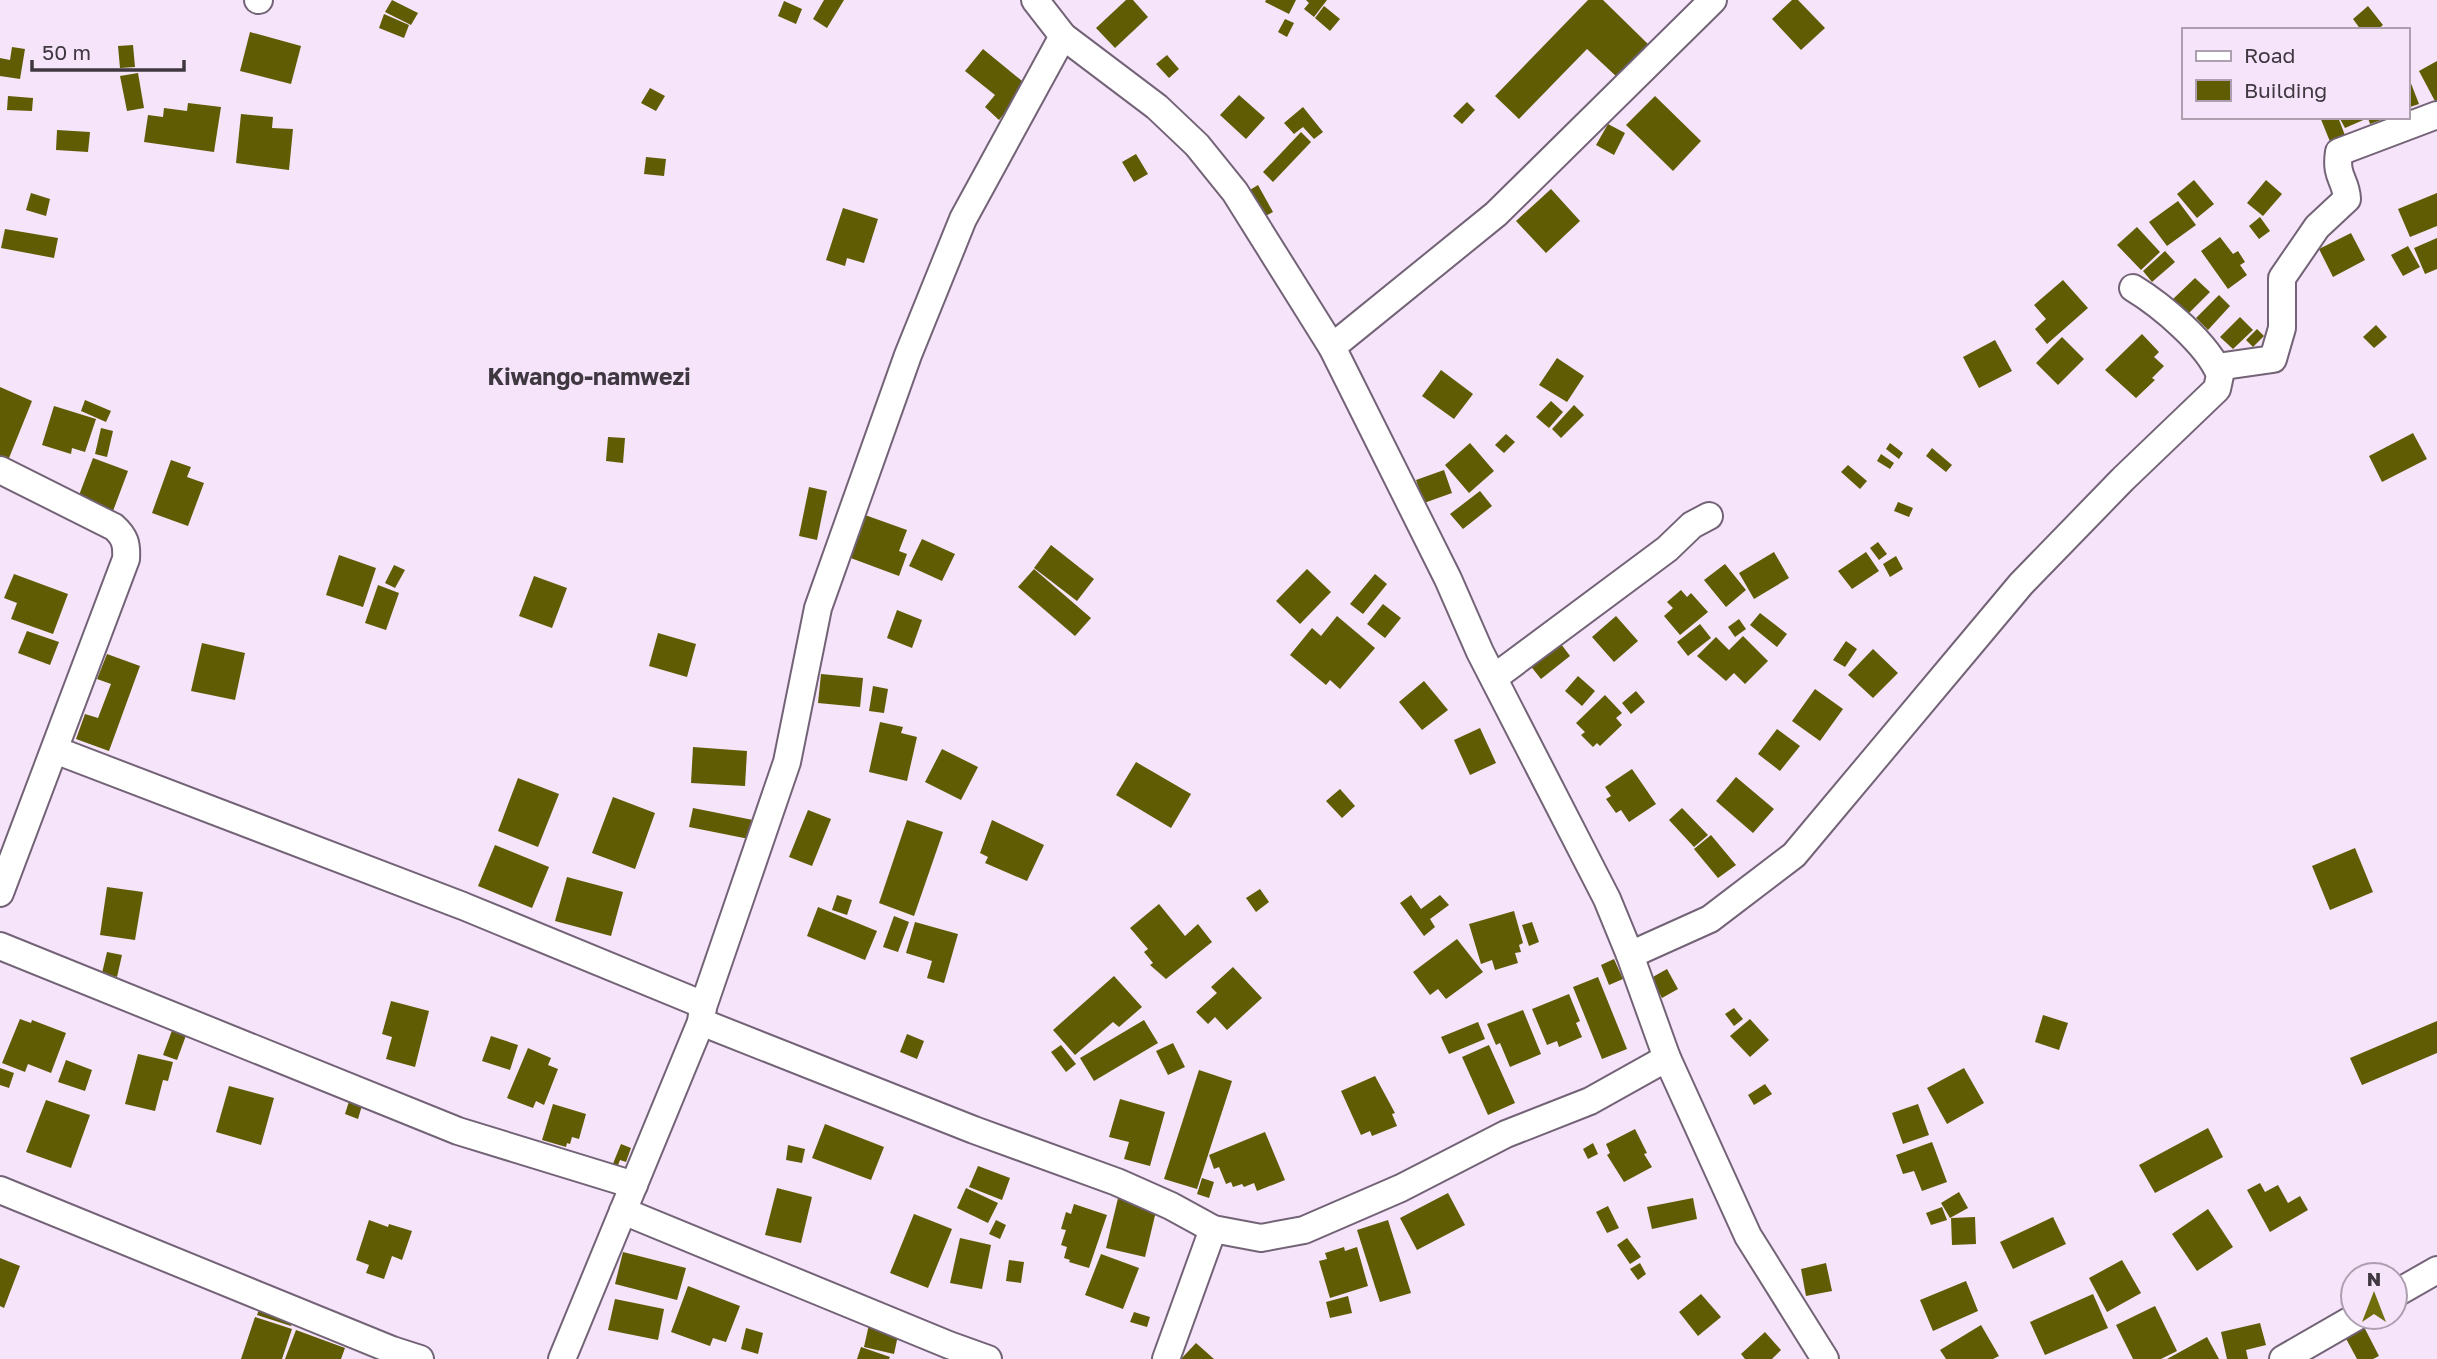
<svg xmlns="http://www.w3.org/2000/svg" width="2437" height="1359" font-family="'Golos Text',sans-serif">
<rect width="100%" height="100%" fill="#f6e4fa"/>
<!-- building -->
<g fill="#5f5c04">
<path d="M392,0L418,13L411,25L385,12Z"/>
<path d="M824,0H844L827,28L813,19Z"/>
<path d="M1126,0H1133L1148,17L1115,48L1096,28Z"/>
<path d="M1266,0H1296L1289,14L1265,2Z"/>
<path d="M1306,0H1327L1314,17L1304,9L1309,3Z"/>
<path d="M1588,0H1603L1649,45L1618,78L1587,49L1519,119L1495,96Z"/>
<path d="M1792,0H1798L1825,28L1801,50L1772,19Z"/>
<path d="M784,1L802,9L796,24L778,16Z"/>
<path d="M1324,6L1340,19L1330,31L1315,18Z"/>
<path d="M2368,6L2383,25L2377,30H2361L2353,19Z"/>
<path d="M384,14L409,25L404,38L379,28Z"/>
<path d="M1285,19L1294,23L1287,37L1278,32Z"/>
<path d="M250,32L301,46L291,84L240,71Z"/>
<path d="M133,45L135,67L120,68L118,46Z"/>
<path d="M12,47L25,49L20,79L0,76V58L10,60Z"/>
<path d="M983,49L1027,85L999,120L985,107L995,95L965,71Z"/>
<path d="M1167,55L1179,69L1169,78L1156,64Z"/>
<path d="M2437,61V105L2419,71Z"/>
<path d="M138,73L144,108L127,111L120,76Z"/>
<path d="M2407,73L2419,104L2407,108Z"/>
<path d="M650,88L665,96L656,111L641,103Z"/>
<path d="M1239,95L1265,118L1246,139L1220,115Z"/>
<path d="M8,96L33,98L32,111L7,110Z"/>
<path d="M1655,96L1701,141L1673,171L1626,125Z"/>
<path d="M1467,102L1475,110L1462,124L1453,116Z"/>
<path d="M188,103L221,107L214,152L144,142L148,115L163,117L164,108L187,111Z"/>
<path d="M1303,107L1323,132L1314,139L1303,127L1294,134L1284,123Z"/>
<path d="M241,114L273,117L272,128L293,129L289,170L236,163Z"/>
<path d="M2320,117H2338L2346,138L2331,144Z"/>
<path d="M2339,117H2387V118L2370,124L2368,118L2345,128Z"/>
<path d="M1608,124L1625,133L1614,155L1596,145Z"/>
<path d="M57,130L90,132L88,152L56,150Z"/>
<path d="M1301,132L1311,142L1273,182L1263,172Z"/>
<path d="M1136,154L1148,174L1134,182L1122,162Z"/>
<path d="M646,157L666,159L664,176L644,174Z"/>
<path d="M2194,180L2214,204L2197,218L2177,194Z"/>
<path d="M2266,180L2282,194L2263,216L2247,203Z"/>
<path d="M1258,185L1273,212L1260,219L1245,193Z"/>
<path d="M1551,189L1580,221L1546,253L1516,221Z"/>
<path d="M31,193L50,199L46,216L26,210Z"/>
<path d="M2437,193V226L2410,237L2398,209Z"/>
<path d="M2178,201L2196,225L2167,246L2149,222Z"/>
<path d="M843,208L878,219L864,263L847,258L845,266L826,260Z"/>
<path d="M2260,217L2270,231L2259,239L2249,226Z"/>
<path d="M2137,227L2160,252L2141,270L2117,245Z"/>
<path d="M5,229L58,238L54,258L1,248Z"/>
<path d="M2351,233L2365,260L2333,277L2319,249Z"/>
<path d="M2220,237L2233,254L2238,251L2245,262L2240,265L2247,275L2228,289L2201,251Z"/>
<path d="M2437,238V269L2425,274L2414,248Z"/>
<path d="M2408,246L2420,267L2403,276L2391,255Z"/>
<path d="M2165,251L2175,262L2152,282L2143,271Z"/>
<path d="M2195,278L2210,292L2188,314L2173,299Z"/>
<path d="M2063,280L2088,308L2047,344L2035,329L2046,319L2034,305Z"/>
<path d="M2219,295L2230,306L2208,330L2196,318Z"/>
<path d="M2240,317L2253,330L2233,349L2220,337Z"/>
<path d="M2376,325L2387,337L2374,348L2363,337Z"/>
<path d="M2257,329L2264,336L2253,347L2246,340Z"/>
<path d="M2142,334L2159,352L2154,357L2164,366L2152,378L2155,380L2136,398L2105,370Z"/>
<path d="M2062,337L2084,359L2058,385L2036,363Z"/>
<path d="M1995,340L2012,371L1979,388L1963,357Z"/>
<path d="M1557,358L1584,376L1567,402L1539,385Z"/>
<path d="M1441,370L1473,394L1454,419L1422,396Z"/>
<path d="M0,387L32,401L7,463L0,460Z"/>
<path d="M85,400L111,411L106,422L81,411Z"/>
<path d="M1551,401L1563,412L1549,428L1536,417Z"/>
<path d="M1574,405L1584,415L1561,438L1552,429Z"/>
<path d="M54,406L96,419L85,452L72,448L71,454L42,445Z"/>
<path d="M101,428L113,431L107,457L95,454Z"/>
<path d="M2413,433L2427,459L2382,482L2369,456Z"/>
<path d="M1506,434L1515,442L1504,453L1495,445Z"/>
<path d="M608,437L625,438L623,463L606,461Z"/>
<path d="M1470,443L1494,471L1469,493L1445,465Z"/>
<path d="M1890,443L1903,453L1899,459L1886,449Z"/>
<path d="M1932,448L1952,465L1946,472L1926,456Z"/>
<path d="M1881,454L1894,463L1890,469L1877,461Z"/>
<path d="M93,458L128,471L113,511L78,498Z"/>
<path d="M171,460L191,467L187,477L204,483L188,526L152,513Z"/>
<path d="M1848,465L1867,481L1860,489L1841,472Z"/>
<path d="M1444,470L1452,493L1424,503L1416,480Z"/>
<path d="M809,487L827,491L817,540L799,536Z"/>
<path d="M1480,491L1492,506L1463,529L1450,514Z"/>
<path d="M1898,502L1913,508L1909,517L1894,511Z"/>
<path d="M865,515L907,530L899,551L907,554L899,576L848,557Z"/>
<path d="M922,539L955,554L942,581L909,566Z"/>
<path d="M1878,542L1887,554L1879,560L1870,548Z"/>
<path d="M1051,545L1094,579L1077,601L1034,568Z"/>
<path d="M1774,552L1789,578L1754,599L1739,573Z"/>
<path d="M1866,552L1879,571L1852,589L1838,571Z"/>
<path d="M339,555L376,568L363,607L326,595Z"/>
<path d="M1896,556L1903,569L1890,577L1883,564Z"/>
<path d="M1725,564L1746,590L1726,607L1704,580Z"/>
<path d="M394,565L405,570L395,588L385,583Z"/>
<path d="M1034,569L1091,618L1075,636L1018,587Z"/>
<path d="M1307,569L1331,592L1300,624L1276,601Z"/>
<path d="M14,574L68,594L53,634L11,619L17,603L4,598Z"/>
<path d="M1375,574L1387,584L1363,614L1350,604Z"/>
<path d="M534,576L567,588L552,628L519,616Z"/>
<path d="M378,585L399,593L386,630L365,623Z"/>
<path d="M1681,590L1687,597L1691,593L1708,612L1680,635L1664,616L1673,608L1667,602Z"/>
<path d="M1383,604L1401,618L1385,638L1367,624Z"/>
<path d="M897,610L922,620L912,648L887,638Z"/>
<path d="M1760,613L1787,634L1777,647L1750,625Z"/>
<path d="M1337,616L1375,648L1340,689L1330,680L1326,685L1290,655L1312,628L1321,636Z"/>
<path d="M1616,616L1638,641L1614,662L1592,637Z"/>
<path d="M1739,619L1746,629L1735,637L1728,627Z"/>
<path d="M1700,624L1711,638L1688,656L1677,642Z"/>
<path d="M27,631L59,642L50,665L18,653Z"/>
<path d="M658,633L696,644L687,677L649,666Z"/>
<path d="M1743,636L1768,661L1745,684L1734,673L1726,681L1697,656L1716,637L1729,650Z"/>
<path d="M1558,640L1570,656L1541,679L1529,664Z"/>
<path d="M1846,641L1857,649L1845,667L1833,660Z"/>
<path d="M202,643L245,653L235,700L191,691Z"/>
<path d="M1873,649L1898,673L1873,698L1848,675Z"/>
<path d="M107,654L140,666L109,751L76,739L85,714L98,718L111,684L97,679Z"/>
<path d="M821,674L863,678L860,707L818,703Z"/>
<path d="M1578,676L1595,691L1582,706L1565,691Z"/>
<path d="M1424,681L1448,710L1422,730L1399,702Z"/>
<path d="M873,686L888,689L884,713L869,711Z"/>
<path d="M1815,689L1843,709L1820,741L1792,721Z"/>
<path d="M1636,691L1645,702L1631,714L1622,703Z"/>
<path d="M1605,695L1622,713L1616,718L1622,725L1600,746L1597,743L1593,747L1581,735L1585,732L1576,723Z"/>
<path d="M880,722L903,727L901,733L917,737L907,781L869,772Z"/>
<path d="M1480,728L1496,763L1470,775L1454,740Z"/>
<path d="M1777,729L1800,746L1780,771L1758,754Z"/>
<path d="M693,747L747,751L745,786L691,783Z"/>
<path d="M942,749L978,767L961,800L925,782Z"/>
<path d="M1136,762L1191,794L1171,828L1116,795Z"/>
<path d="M1632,769L1656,804L1629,822L1621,810L1616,813L1606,799L1611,796L1605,787Z"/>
<path d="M1736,777L1774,809L1753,833L1716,801Z"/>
<path d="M518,778L559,794L538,847L498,831Z"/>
<path d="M1340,789L1355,806L1342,818L1326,801Z"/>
<path d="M613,797L655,813L635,869L592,853Z"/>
<path d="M693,808L753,820L749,839L689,827Z"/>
<path d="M1682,808L1708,835L1694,847L1669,820Z"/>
<path d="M808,810L831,819L812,866L789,857Z"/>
<path d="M907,820L943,832L914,916L879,903Z"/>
<path d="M992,820L1044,845L1027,881L985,863L988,857L980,853Z"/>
<path d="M1711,835L1736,865L1718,878L1694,849Z"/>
<path d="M495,845L549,867L532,908L478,886Z"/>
<path d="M2355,848L2373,892L2330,910L2312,866Z"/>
<path d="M567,877L623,892L611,936L555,921Z"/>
<path d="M107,887L143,892L135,940L100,935Z"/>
<path d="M1260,889L1269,902L1256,912L1246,898Z"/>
<path d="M837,895L852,900L847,915L832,910Z"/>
<path d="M1411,895L1421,909L1440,895L1449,905L1430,919L1435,927L1424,936L1400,903Z"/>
<path d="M1159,904L1185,936L1198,924L1212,942L1166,979L1150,965L1153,963L1144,952L1148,949L1130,928Z"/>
<path d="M818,907L877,931L865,960L807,936Z"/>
<path d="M1514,911L1523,943L1519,945L1521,952L1515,953L1518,963L1495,970L1492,960L1481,964L1469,924Z"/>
<path d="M894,916L909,922L898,952L883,947Z"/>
<path d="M915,922L958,934L944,983L927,978L932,961L906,953Z"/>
<path d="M1532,922L1539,942L1529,946L1522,925Z"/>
<path d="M1457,939L1483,972L1446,999L1438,989L1430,995L1413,972Z"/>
<path d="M107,952L122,955L117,977L102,973Z"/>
<path d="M1614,959L1623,979L1609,985L1601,965Z"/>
<path d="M1233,967L1262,998L1227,1030L1215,1017L1208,1024L1196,1012L1217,993L1211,987Z"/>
<path d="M1667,969L1678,989L1662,998L1651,978Z"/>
<path d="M1114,976L1142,1007L1119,1027L1113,1022L1075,1055L1053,1030Z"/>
<path d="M1598,977L1627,1049L1602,1059L1573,987Z"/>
<path d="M1569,994L1580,1021L1576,1023L1582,1037L1559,1047L1557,1041L1547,1045L1532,1009Z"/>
<path d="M391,1001L429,1011L415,1067L386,1059L392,1037L382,1034Z"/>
<path d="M1734,1008L1743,1019L1734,1026L1725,1014Z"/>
<path d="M1523,1010L1541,1054L1510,1067L1500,1043L1496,1045L1487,1024Z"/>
<path d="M2043,1015L2068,1023L2059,1050L2035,1042Z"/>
<path d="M20,1019L31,1023L32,1020L66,1033L51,1073L28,1064L25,1072L2,1063Z"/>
<path d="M1750,1019L1769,1040L1750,1057L1730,1036Z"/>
<path d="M1144,1020L1158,1043L1094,1081L1080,1058Z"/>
<path d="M2437,1021V1053L2362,1085L2350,1058Z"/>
<path d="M1478,1022L1485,1039L1449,1054L1441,1037Z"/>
<path d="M174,1025L188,1030L177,1060L163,1055Z"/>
<path d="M907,1034L924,1041L917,1059L900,1052Z"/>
<path d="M491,1036L518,1045L510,1070L482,1061Z"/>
<path d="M1173,1043L1185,1067L1168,1075L1156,1051Z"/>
<path d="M1061,1045L1076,1064L1066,1072L1051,1052Z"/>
<path d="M1489,1045L1515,1103L1488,1115L1462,1057Z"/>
<path d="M528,1048L551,1058L548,1065L558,1069L544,1105L536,1101L533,1108L507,1098Z"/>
<path d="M138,1054L173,1062L168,1081L163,1080L155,1111L125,1104Z"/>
<path d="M66,1060L92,1070L85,1091L58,1082Z"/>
<path d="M0,1068L14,1073L9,1088L0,1085Z"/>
<path d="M1964,1068L1984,1103L1947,1124L1927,1088Z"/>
<path d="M1199,1070L1232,1081L1197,1189L1164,1179Z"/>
<path d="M1375,1076L1395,1113L1392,1114L1397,1126L1372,1136L1370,1131L1361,1135L1341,1091Z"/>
<path d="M1765,1084L1772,1094L1754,1105L1748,1095Z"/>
<path d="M229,1086L274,1098L261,1145L216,1132Z"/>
<path d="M351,1095L364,1099L358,1119L345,1114Z"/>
<path d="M1120,1099L1165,1112L1150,1166L1124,1159L1129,1142L1109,1137Z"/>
<path d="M46,1100L90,1115L71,1168L26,1152Z"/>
<path d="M553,1104L586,1114L579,1139L572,1137L570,1144L567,1143L566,1147L542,1140Z"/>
<path d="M1918,1104L1929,1135L1903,1144L1892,1113Z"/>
<path d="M825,1124L884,1147L871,1180L812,1158Z"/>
<path d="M2208,1128L2223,1157L2155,1193L2139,1165Z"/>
<path d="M1635,1129L1647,1153L1644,1154L1652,1167L1624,1182L1607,1155L1610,1153L1606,1144Z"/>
<path d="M1265,1132L1285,1180L1257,1191L1254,1183L1244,1187L1242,1184L1233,1187L1231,1182L1226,1184L1219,1167L1214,1169L1209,1155Z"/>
<path d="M1932,1142L1947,1182L1922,1191L1914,1171L1903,1174L1896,1155Z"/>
<path d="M1593,1143L1598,1154L1588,1159L1583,1149Z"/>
<path d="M621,1144L631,1148L626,1162L620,1160L617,1168L612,1166Z"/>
<path d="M788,1145L805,1149L802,1163L786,1160Z"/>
<path d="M978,1166L1010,1178L1002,1200L969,1187Z"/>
<path d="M1202,1178L1214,1182L1209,1198L1197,1194Z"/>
<path d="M2260,1183L2265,1192L2278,1185L2288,1203L2300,1196L2308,1210L2270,1232L2247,1190Z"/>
<path d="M777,1188L812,1197L801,1243L765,1235Z"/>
<path d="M966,1188L998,1203L988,1223L957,1208Z"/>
<path d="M1959,1192L1968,1208L1950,1218L1941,1203Z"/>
<path d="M1448,1193L1465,1225L1417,1250L1400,1218Z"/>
<path d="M1119,1194L1158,1203L1145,1257L1106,1248Z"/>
<path d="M1693,1198L1697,1219L1652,1229L1647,1207Z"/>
<path d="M1074,1204L1107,1215L1089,1268L1069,1262L1070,1260L1064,1258L1067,1247L1061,1245L1066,1230L1061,1229L1066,1212L1071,1214Z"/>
<path d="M1608,1206L1619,1228L1607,1233L1596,1212Z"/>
<path d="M1942,1207L1947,1220L1931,1225L1926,1213Z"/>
<path d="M2208,1209L2233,1247L2197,1271L2172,1234Z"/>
<path d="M914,1214L952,1229L928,1288L890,1273Z"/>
<path d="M1975,1217L1976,1244L1952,1245L1951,1218Z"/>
<path d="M2053,1217L2066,1244L2013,1269L2000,1242Z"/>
<path d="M369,1220L388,1227L389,1224L412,1231L402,1260L392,1256L384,1279L366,1273L369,1265L356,1260Z"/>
<path d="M996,1220L1006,1225L1000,1239L989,1234Z"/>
<path d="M1388,1220L1411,1293L1380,1302L1357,1230Z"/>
<path d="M960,1238L991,1245L982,1289L950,1283Z"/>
<path d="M1627,1238L1641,1257L1630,1264L1617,1245Z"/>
<path d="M1344,1247L1345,1251L1357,1247L1368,1286L1330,1298L1319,1261L1327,1259L1325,1253Z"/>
<path d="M623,1252L686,1268L677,1300L615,1284Z"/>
<path d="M1101,1254L1139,1268L1123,1309L1085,1295Z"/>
<path d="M0,1258L20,1266L4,1308L0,1306Z"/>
<path d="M1009,1260L1024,1262L1021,1283L1006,1281Z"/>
<path d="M2122,1260L2141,1293L2107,1312L2089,1278Z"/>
<path d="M1640,1263L1646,1274L1638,1280L1630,1269Z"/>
<path d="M1826,1263L1832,1291L1806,1296L1801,1269Z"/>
<path d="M1966,1281L1978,1311L1933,1331L1920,1300Z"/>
<path d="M688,1286L740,1306L726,1342L713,1338L710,1346L671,1332Z"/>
<path d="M1701,1294L1721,1317L1698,1336L1679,1312Z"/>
<path d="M2093,1294L2108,1328L2045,1355L2030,1322Z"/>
<path d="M1348,1296L1352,1313L1330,1318L1326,1302Z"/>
<path d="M615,1299L664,1309L658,1340L608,1330Z"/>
<path d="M262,1302L295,1313L291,1326L257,1315Z"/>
<path d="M2155,1306L2177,1351L2161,1359H2133L2116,1325Z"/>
<path d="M1134,1312L1150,1317L1147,1327L1130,1322Z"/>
<path d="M255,1317L292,1329L282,1359H241Z"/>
<path d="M870,1320L900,1326L894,1354L864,1347Z"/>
<path d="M2260,1323L2266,1345L2246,1350L2248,1359H2227L2221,1332Z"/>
<path d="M2362,1323L2379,1356L2373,1359H2357L2343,1333Z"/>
<path d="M1981,1325L1999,1356L1993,1359H1946L1940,1350Z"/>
<path d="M746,1328L763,1333L758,1354L741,1349Z"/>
<path d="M296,1330L345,1348L341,1359H285Z"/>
<path d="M1765,1332L1781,1350L1772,1359H1745L1741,1354Z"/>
<path d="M2207,1337L2219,1359H2167Z"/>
<path d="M1196,1343L1214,1359H1181Z"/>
<path d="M861,1347L890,1357L889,1359H857Z"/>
</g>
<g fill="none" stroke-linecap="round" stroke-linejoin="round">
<defs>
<g id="minor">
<path d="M258,0H259"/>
<path d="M1035,0L1063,36L1157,107L1197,145L1235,192L1332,347L1448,579L1480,652L1607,899L1630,955L1667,1058L1748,1236L1825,1359"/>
<path d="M1332,347L1496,214L1713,0"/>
<path d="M2217,367L2273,359L2282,328V278L2317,227L2347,199C2346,179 2335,178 2339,152L2437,115"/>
<path d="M0,470L114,527C125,537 127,544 126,559L0,893"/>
<path d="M1495,677L1667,549L1692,525L1709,516"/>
<path d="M55,750L463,906L694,1001L703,1007L701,1022L562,1359"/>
<path d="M0,946L458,1131L634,1185"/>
<path d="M1630,955L1710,919L1794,855L2021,584L2123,479L2217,389L2220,375C2208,344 2161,305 2133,288"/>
<path d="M703,1007L787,762L818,608L908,355L963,219L1063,36"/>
<path d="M701,1022L974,1130L1117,1182L1171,1206L1213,1229L1261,1238L1304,1230L1401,1188L1506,1134L1590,1101L1667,1058"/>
<path d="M0,1190L392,1350L420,1359"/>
<path d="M623,1211L949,1345L988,1359"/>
<path d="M2395,1294L2437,1270"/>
<path d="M1166,1359L1213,1229"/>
<path d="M2283,1359L2356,1317"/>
</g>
</defs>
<!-- minor casing -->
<use href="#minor" stroke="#736376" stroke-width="30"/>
<!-- minor -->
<use href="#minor" stroke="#fff" stroke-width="26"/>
</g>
<g text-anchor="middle" stroke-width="7" stroke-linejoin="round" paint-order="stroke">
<!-- quarter labels -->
<g font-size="23" font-weight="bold" fill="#3f3841" stroke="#f6e4fa">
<text x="589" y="385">Kiwango-namwezi</text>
</g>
</g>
<!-- legend -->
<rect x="2182" y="28" width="228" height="91" fill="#f6e4fa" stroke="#ad9fb0" stroke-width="2"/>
<rect x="2196" y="51" width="35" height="10" fill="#ffffff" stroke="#ad9fb0" stroke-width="2"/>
<text x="2244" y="63" font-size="21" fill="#3f3841">Road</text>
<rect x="2196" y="80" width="35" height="21" fill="#5f5c04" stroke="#ad9fb0" stroke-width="2"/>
<text x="2244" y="98" font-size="21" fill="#3f3841">Building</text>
<!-- north arrow -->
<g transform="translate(2374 1296)"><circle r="33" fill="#f6e4fa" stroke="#ad9fb0" stroke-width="2"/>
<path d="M0-5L12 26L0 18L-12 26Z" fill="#706d0d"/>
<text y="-10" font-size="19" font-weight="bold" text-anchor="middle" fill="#3f3841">N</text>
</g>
<!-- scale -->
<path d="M32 60v10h152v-10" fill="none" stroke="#3f3841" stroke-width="3.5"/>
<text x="42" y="60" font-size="21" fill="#3f3841" stroke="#f6e4fa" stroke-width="5" paint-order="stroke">50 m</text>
</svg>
